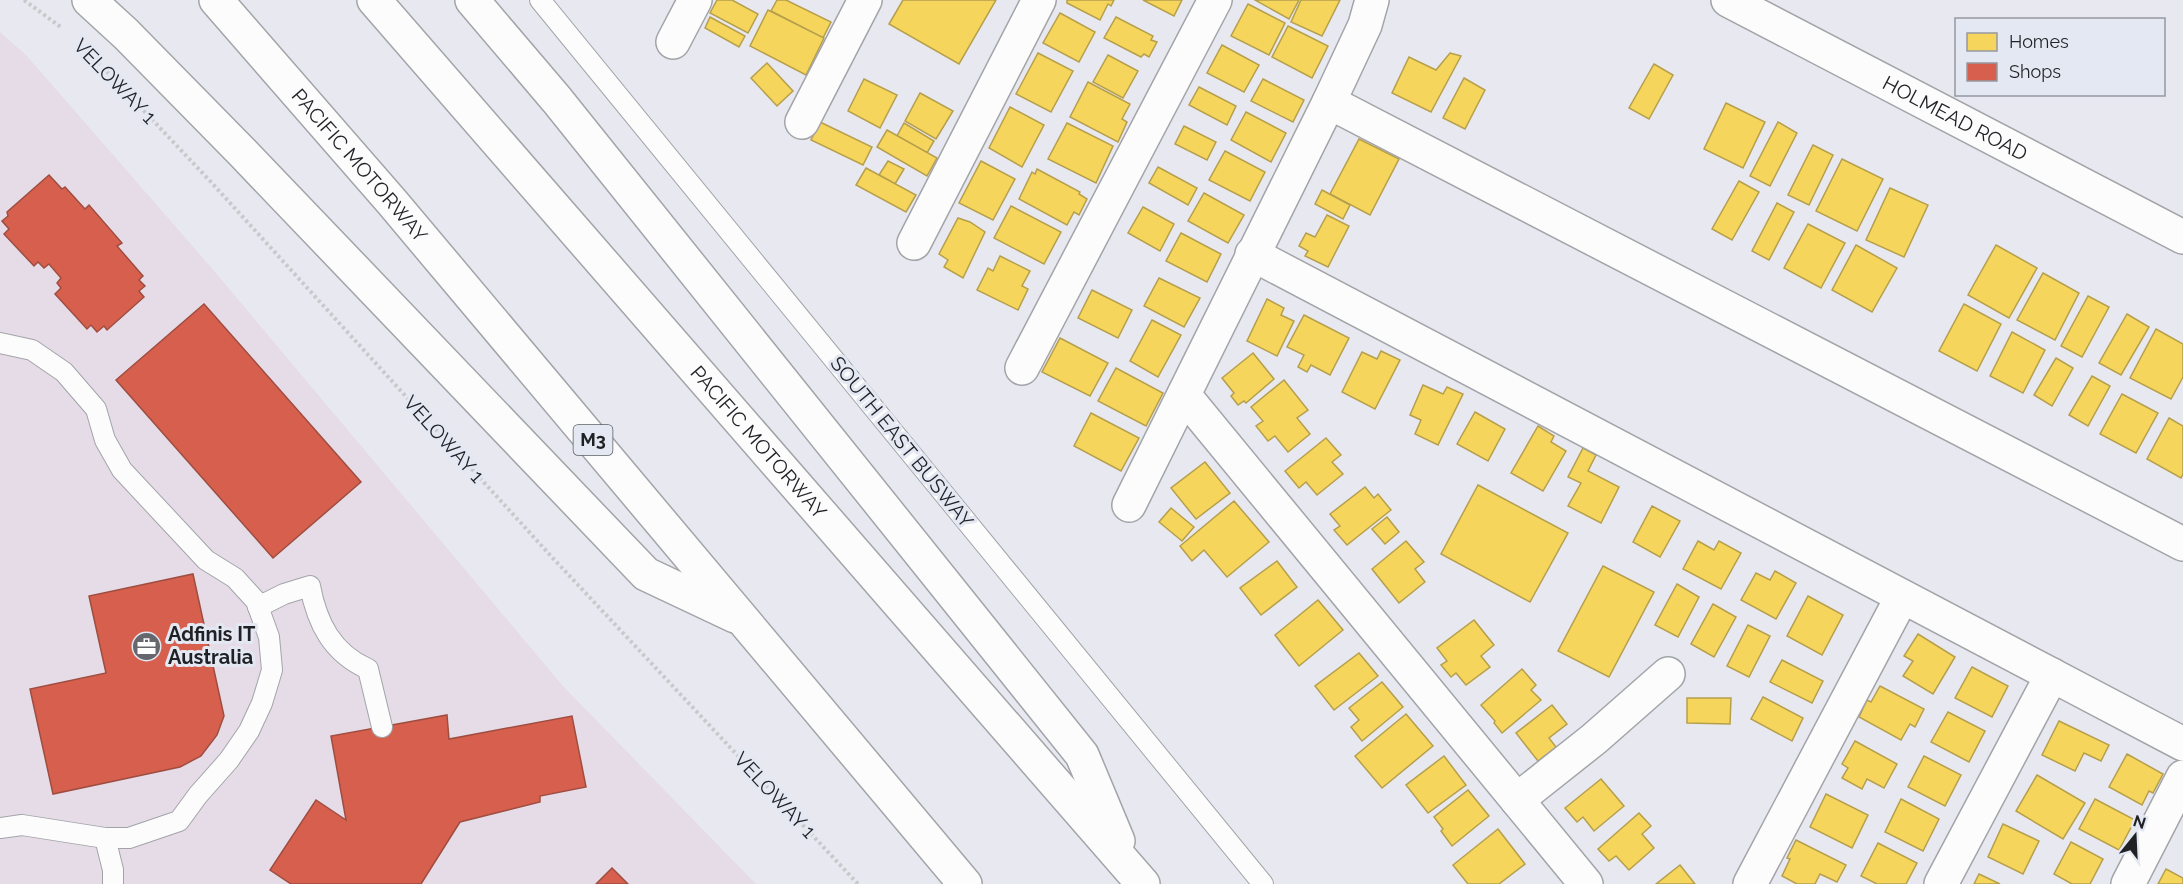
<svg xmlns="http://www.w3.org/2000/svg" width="2183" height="884" font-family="Raleway,sans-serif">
<rect width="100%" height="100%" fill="#e8e9f0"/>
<!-- commercial -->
<path fill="#e6dce7" d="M0,32L26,55L210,266L562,685L756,884H0Z"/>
<!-- homes -->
<g fill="#f6d55c" stroke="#b69f4c" stroke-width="1.5">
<path d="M717,0H732L758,14L748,33L710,13Z"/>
<path d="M777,0H786L831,22L823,38L771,11Z"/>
<path d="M903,0H996L959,64L889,24Z"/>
<path d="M1067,0H1114L1111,6L1108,4L1100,20L1067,3Z"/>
<path d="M1143,0H1182L1174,16Z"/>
<path d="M1255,0H1299L1289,19Z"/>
<path d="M1301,0H1340L1322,36L1291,22Z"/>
<path d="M1248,4L1285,23L1269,55L1231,36Z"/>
<path d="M768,10L824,38L806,75L750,46Z"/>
<path d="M1060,13L1095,32L1079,62L1043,43Z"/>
<path d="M710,17L745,36L739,47L705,28Z"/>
<path d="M1116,17L1153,36L1151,40L1157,42L1149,57L1144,54L1141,57L1104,38Z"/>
<path d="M1288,26L1328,46L1312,78L1272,57Z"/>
<path d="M1222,45L1259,65L1244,92L1207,73Z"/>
<path d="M1038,53L1073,71L1051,112L1016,94Z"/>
<path d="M1450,53L1461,56L1431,112L1392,93L1409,57L1436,70Z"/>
<path d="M1108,55L1138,71L1123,98L1093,82Z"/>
<path d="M767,63L793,91L777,106L751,78Z"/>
<path d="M1654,64L1673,75L1649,119L1629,108Z"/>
<path d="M1464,78L1485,90L1465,129L1443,118Z"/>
<path d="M864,79L897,95L880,128L848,111Z"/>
<path d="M1263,79L1304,100L1293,122L1251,101Z"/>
<path d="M1088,82L1130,104L1122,119L1127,122L1118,142L1070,117Z"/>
<path d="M1199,87L1236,106L1227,125L1189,105Z"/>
<path d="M920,93L953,111L936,139L905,121Z"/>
<path d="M1726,103L1765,122L1743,168L1704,149Z"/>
<path d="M1010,107L1044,125L1022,167L989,148Z"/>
<path d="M1246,112L1286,133L1271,162L1231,140Z"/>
<path d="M820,122L872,147L863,165L811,140Z"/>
<path d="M1778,122L1797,133L1770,186L1750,176Z"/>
<path d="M904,123L934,141L927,153L897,136Z"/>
<path d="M1067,123L1113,146L1096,183L1048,159Z"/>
<path d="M1184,126L1216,142L1207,160L1175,144Z"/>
<path d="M887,130L937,158L927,176L877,147Z"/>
<path d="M1359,139L1399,159L1370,215L1330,194Z"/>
<path d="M1813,145L1833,155L1809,205L1788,195Z"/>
<path d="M1225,151L1265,172L1250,201L1209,180Z"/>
<path d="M1842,159L1883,179L1857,231L1816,211Z"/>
<path d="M888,161L904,169L895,184L879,175Z"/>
<path d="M981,161L1015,179L993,220L959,203Z"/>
<path d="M1158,167L1197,188L1188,205L1149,183Z"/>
<path d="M866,168L916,195L906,212L856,185Z"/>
<path d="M1037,169L1080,192L1079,194L1087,199L1079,215L1074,212L1067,225L1019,199L1032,172L1035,174Z"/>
<path d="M1739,181L1759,192L1732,240L1712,229Z"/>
<path d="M1890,188L1928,205L1904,257L1866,240Z"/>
<path d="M1322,190L1350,205L1343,219L1315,204Z"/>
<path d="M1204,193L1244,215L1228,243L1188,221Z"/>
<path d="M1777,203L1794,212L1769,260L1752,251Z"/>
<path d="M1011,206L1061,232L1044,264L994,238Z"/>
<path d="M1143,207L1174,224L1160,251L1128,233Z"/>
<path d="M1327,215L1349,226L1328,267L1305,256L1308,251L1299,246L1306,233L1315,237Z"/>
<path d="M958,218L970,222L985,232L963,278L944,267L948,260L939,254Z"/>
<path d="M1808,224L1845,243L1821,288L1784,268Z"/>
<path d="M1181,233L1221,254L1207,282L1166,261Z"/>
<path d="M1856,245L1897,268L1872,312L1832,290Z"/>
<path d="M1996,245L2037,268L2009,318L1968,295Z"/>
<path d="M1000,256L1030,271L1022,286L1028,289L1018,310L977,290L988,268L993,271Z"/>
<path d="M2043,273L2079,293L2055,340L2017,320Z"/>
<path d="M1159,278L1200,298L1184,327L1144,306Z"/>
<path d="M1092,290L1132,310L1118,338L1078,318Z"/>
<path d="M2088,296L2109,307L2082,357L2061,346Z"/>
<path d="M1267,299L1284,308L1281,315L1294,321L1277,356L1247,341Z"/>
<path d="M1964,304L2001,324L1977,371L1939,351Z"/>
<path d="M2127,314L2149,327L2121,375L2099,363Z"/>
<path d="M1304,315L1349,338L1330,375L1311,365L1307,372L1298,367L1304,355L1287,347Z"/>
<path d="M1152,320L1181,335L1158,377L1130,361Z"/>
<path d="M2156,329L2183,344V377L2171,399L2130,378Z"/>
<path d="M2012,332L2045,350L2023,393L1990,376Z"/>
<path d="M1060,338L1108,363L1090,396L1042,372Z"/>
<path d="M1381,351L1400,360L1375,409L1342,392L1362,352L1377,359Z"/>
<path d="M1253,353L1274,379L1246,403L1244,401L1238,405L1231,396L1234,393L1222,378Z"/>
<path d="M2056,358L2073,368L2052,406L2034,395Z"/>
<path d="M1116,368L1163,393L1146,426L1098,401Z"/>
<path d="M2092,376L2110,386L2088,426L2069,415Z"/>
<path d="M1284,380L1308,410L1297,418L1310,434L1288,452L1275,436L1268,441L1256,426L1263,421L1251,407Z"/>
<path d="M1423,385L1443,394L1447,387L1463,394L1438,445L1415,434L1421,420L1410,415Z"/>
<path d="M2122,394L2158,413L2136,453L2100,434Z"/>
<path d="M1475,412L1505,429L1488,461L1457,444Z"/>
<path d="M1091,413L1139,438L1121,471L1074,446Z"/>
<path d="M2169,418L2183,426V474L2181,478L2147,459Z"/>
<path d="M1538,426L1554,436L1551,442L1566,451L1543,491L1511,473Z"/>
<path d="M1326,438L1341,455L1332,462L1343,474L1317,495L1306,482L1299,488L1285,471Z"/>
<path d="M1583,448L1596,455L1588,471L1619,487L1601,523L1568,506L1581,483L1568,477Z"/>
<path d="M1205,462L1230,493L1196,519L1171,488Z"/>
<path d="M1478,485L1568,533L1530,602L1441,554Z"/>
<path d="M1365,487L1374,498L1378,494L1391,510L1347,545L1334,530L1340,526L1330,514Z"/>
<path d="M1234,501L1269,542L1227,577L1204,550L1192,561L1180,546Z"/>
<path d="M1652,506L1680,521L1660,557L1633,542Z"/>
<path d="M1171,508L1194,527L1182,541L1159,522Z"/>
<path d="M1387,517L1399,532L1385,544L1372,529Z"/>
<path d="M1406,541L1424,562L1415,569L1425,582L1399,603L1372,569Z"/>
<path d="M1698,541L1714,550L1719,541L1741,553L1721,589L1683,569Z"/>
<path d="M1277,561L1297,587L1261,615L1240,588Z"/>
<path d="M1603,566L1654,592L1609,677L1558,651Z"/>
<path d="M1775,571L1796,583L1776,619L1741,600L1756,573L1770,580Z"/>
<path d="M1677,584L1699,597L1678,637L1655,625Z"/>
<path d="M1808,596L1843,615L1822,655L1787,636Z"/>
<path d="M1318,600L1343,630L1299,666L1275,635Z"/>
<path d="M1713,604L1736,617L1714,657L1691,644Z"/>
<path d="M1474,620L1494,645L1481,656L1490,667L1466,685L1456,673L1451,677L1441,665L1447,661L1437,648Z"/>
<path d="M1748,625L1770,636L1749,677L1727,666Z"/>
<path d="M1918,634L1955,657L1933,694L1903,676L1913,661L1904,656Z"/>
<path d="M1359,653L1378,676L1334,710L1315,686Z"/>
<path d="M1782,660L1823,681L1812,703L1770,682Z"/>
<path d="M1972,667L2008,686L1992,717L1955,698Z"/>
<path d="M1522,669L1536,685L1531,690L1541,700L1502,733L1494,723L1495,721L1481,705Z"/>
<path d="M1382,682L1403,707L1362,741L1351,727L1359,720L1349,708Z"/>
<path d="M1880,686L1924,709L1915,727L1910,724L1901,740L1859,717L1867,700L1871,702Z"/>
<path d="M1763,697L1803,718L1792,741L1751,719Z"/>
<path d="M1687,698H1731L1730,724L1687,723Z"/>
<path d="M1552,705L1567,724L1549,738L1556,747L1538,761L1516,733Z"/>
<path d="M1948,712L1985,731L1969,762L1931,742Z"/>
<path d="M1406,714L1433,746L1382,788L1355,756Z"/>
<path d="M2059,721L2109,745L2101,761L2084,753L2075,771L2042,755Z"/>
<path d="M1855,741L1897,764L1884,788L1867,779L1862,789L1842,778L1848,768L1842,764Z"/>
<path d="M2127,754L2163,774L2153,793L2149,791L2142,805L2109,787Z"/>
<path d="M1444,756L1466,785L1428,813L1406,785Z"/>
<path d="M1924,756L1961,775L1945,806L1908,787Z"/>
<path d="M2037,775L2085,803L2063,839L2016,811Z"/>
<path d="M1601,779L1624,806L1594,831L1583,817L1577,822L1565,808Z"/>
<path d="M1468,790L1489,816L1452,846L1441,831L1443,829L1434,817Z"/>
<path d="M1826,794L1868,815L1852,848L1810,827Z"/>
<path d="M1901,799L1939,819L1923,851L1885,832Z"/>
<path d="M2095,799L2135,820L2119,850L2079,829Z"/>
<path d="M1639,813L1651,826L1642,834L1654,848L1629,870L1616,856L1609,861L1598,849Z"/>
<path d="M2003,824L2039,841L2023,874L1988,857Z"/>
<path d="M1498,829L1525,864L1499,884H1468L1453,865Z"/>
<path d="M1796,840L1846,865L1837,882L1820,874L1815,884H1797L1782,876L1790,859L1787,858Z"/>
<path d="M2071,842L2103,859L2090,884H2072L2054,874Z"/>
<path d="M1878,843L1917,863L1906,884H1877L1861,876Z"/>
<path d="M1680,865L1695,884H1656Z"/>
<path d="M2166,869L2183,878V884H2158Z"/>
<path d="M1979,874L2000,884H1974Z"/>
</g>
<!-- shops -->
<g fill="#d6604d" stroke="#9f4d41" stroke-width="1.5">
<path d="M49,175L62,189L65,187L85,209L89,205L122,243L117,246L143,276L139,280L145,286L139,291L144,297L107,330L104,326L97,332L91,325L87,329L55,294L61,288L57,283L61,278L49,264L44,268L38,262L34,266L4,234L9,229L2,221L8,216L7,212Z"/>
<path d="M204,304L361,482L273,558L116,380Z"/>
<path d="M193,574L224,716L217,735L201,756L180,767L53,794L30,689L106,673L89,596Z"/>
<path d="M447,715L449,739L572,716L586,787L540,796V802L460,822L421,884H291L270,870L316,800L346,820L331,736Z"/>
<path d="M612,868L628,884H596Z"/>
</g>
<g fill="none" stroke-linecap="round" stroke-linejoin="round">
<defs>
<g id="lane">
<path d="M540,0L1263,884"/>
<path d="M0,343L32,350L64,372L96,409L105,440L122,470L206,560L235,578L256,601L269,637L272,670L262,703L249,731L229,760L198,795L179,821L129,838H105L22,825L0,828"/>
<path d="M258,607L284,594L310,586C317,623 332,653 368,669L382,727"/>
<path d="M105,838L113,870V884"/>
</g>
<g id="street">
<path d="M673,42L695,0"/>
<path d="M1329,102L2183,544"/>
<path d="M802,122L865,0"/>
<path d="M914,243L1039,0"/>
<path d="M1252,254L2183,744"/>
<path d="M1022,368L1215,0"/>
<path d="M1184,395L1586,884"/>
<path d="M1129,505L1329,102L1365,25L1372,0"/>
<path d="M1517,800L1594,739L1668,674"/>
<path d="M1750,884L1902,597"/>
<path d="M1941,884L2052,675"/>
<path d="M2128,884L2183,777"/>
</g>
<g id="secondary">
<path id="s1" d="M1728,0L2183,237"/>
</g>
<g id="highway">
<path d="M89,0L126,34L242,152L646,574L735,616"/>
<path id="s2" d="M216,0L392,202L965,884"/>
<path id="s3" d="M374,0L1143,884"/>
<path d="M472,0L557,100L1082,755L1118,841"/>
</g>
</defs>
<!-- lane casing -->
<use href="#lane" stroke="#a2a4a8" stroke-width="22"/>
<!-- street casing -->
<use href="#street" stroke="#a2a4a8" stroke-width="36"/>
<!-- secondary casing -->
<use href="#secondary" stroke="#a2a4a8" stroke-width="36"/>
<!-- highway casing -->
<use href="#highway" stroke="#a2a4a8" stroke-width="36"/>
<!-- path -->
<g stroke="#c8c9cb" stroke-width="4" stroke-dasharray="3 3" stroke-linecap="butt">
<path d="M24,0L62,28"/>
<path d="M94,58L211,182L550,555L858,884"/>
</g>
<!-- lane -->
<use href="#lane" stroke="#fcfcfd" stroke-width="20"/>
<!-- street -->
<use href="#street" stroke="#fcfcfd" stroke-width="33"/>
<!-- secondary -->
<use href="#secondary" stroke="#fcfcfd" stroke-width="33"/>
<!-- highway -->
<use href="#highway" stroke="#fcfcfd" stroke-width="33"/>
</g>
<!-- icons -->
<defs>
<symbol id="office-disc" viewBox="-11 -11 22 22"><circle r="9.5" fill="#65676c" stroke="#e4e8f3"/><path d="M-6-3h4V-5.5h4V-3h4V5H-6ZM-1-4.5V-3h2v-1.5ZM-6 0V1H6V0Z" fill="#fff"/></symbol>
</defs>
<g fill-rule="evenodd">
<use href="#office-disc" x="130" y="630" width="33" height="33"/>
</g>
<g text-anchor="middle" stroke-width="6" stroke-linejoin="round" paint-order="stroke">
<!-- shield labels -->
<rect fill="#e4e8f3" stroke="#5a5d63" stroke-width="1.5" x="573.5" y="425" width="39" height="30" rx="4.5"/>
<g font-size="18" font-weight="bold" fill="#1f2125">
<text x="593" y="446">M3</text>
</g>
<!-- street labels -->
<g font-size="20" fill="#1f2125" stroke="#e4e8f3">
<text transform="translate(115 81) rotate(46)" y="7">VELOWAY 1</text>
<text dy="7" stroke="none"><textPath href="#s1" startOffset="256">HOLMEAD ROAD</textPath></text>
<text dy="7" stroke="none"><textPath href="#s2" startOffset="219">PACIFIC MOTORWAY</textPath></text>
<text transform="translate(444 439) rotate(48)" y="7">VELOWAY 1</text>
<text dy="7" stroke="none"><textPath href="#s3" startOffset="586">PACIFIC MOTORWAY</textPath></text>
<text transform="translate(902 442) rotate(51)" y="7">SOUTH EAST BUSWAY</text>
<text transform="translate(775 795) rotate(47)" y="7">VELOWAY 1</text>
</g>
<!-- poi labels -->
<g font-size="20" font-weight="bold" fill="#1f2125" stroke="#e4e8f3" text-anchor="start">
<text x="168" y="641">Adfinis IT<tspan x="168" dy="23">Australia</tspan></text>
</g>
</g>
<!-- legend -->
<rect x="1955" y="18" width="210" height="78" fill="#e4e8f3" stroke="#9598a1" stroke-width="1.5"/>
<rect x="1967" y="33" width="30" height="18" fill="#f6d55c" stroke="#9598a1" stroke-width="1.5"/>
<text x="2009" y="48" font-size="18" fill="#1f2125">Homes</text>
<rect x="1967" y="63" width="30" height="18" fill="#d6604d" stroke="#9598a1" stroke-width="1.5"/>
<text x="2009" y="78" font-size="18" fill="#1f2125">Shops</text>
<!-- north arrow -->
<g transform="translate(2135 836) rotate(18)" stroke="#e4e8f3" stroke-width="4.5" paint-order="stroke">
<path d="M0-4.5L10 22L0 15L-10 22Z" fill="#1f2125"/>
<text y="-9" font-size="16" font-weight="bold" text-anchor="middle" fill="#1f2125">N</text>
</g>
</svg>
